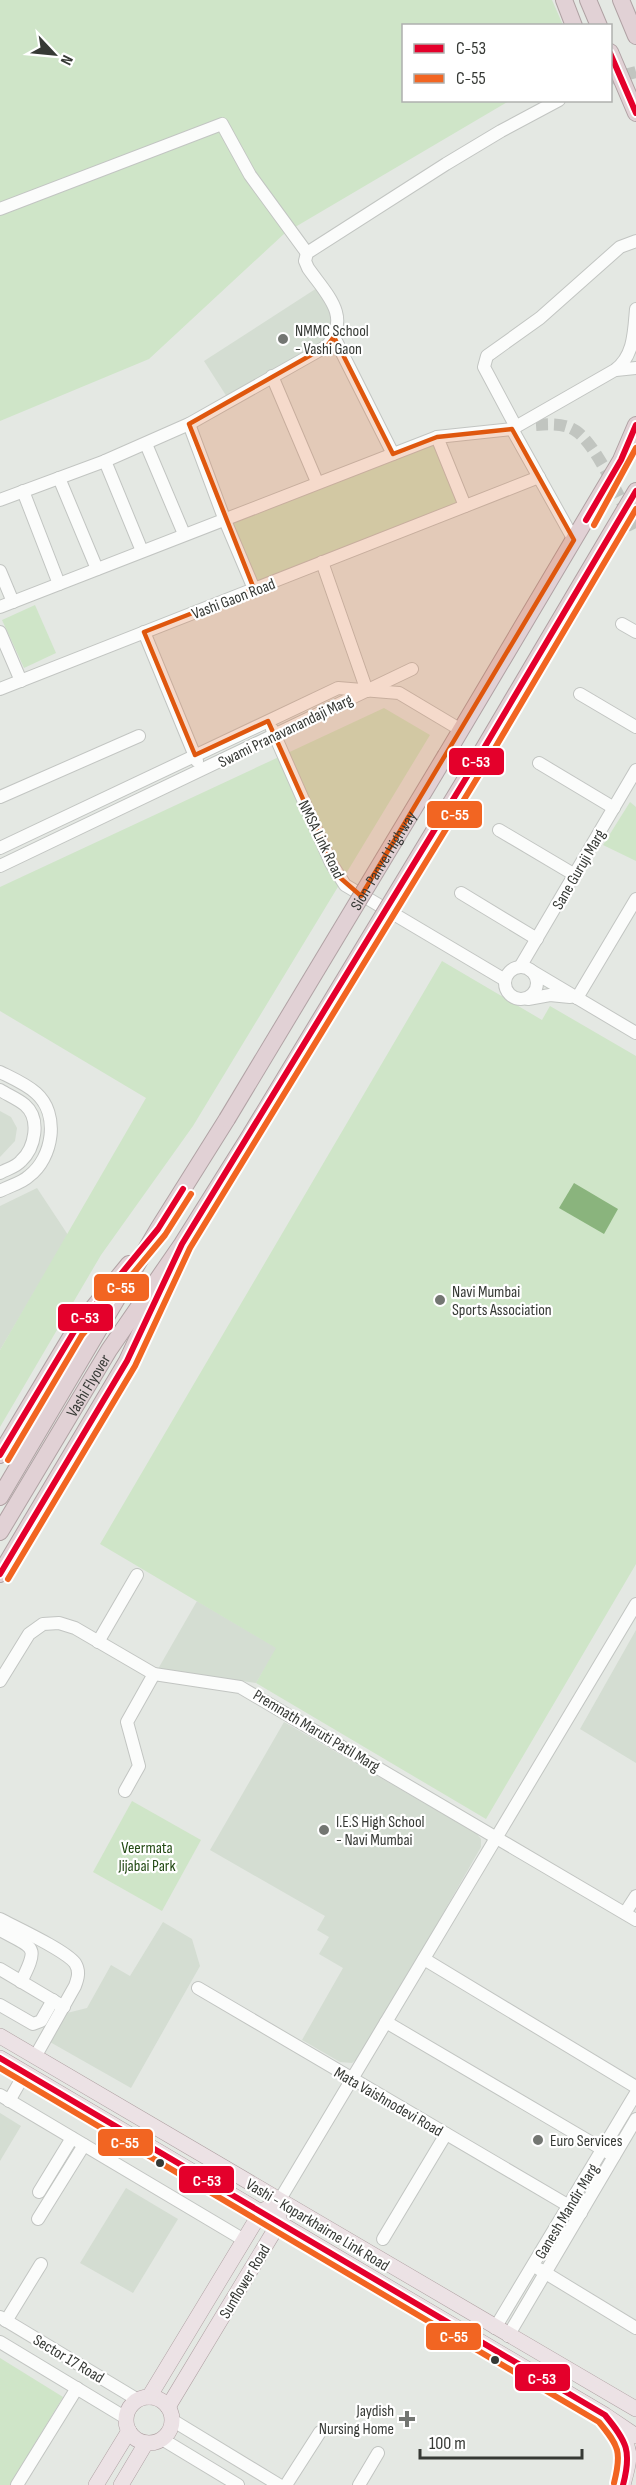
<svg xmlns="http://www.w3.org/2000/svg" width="636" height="2485" font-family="'Sofia Sans Condensed',sans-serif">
<rect width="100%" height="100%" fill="#e4e8e3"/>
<!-- built -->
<g fill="#d4ddd2">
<path d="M317,288L334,313L335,321L324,344L227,397L204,361Z"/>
<path d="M0,1111L11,1117L17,1128L15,1141L0,1157Z"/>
<path d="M37,1188L68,1235L0,1350V1206Z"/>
<path d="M197,1601L277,1648L256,1683L158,1669Z"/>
<path d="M636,1630V1763L580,1729Z"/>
<path d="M284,1722L476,1833L481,1839V1847L362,2055L352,2063L340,2062L302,2040L343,1968L319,1954L329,1937L317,1930L325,1916L210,1850Z"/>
<path d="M163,1922L192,1939L200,1966L131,2088L50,2042L67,2013L87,2008L111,1965L130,1976Z"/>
<path d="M0,2113L21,2126L0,2161Z"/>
<path d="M126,2188L178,2219L133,2293L80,2263Z"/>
</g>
<!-- green -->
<g fill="#cfe5c8">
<path d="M0,0H552L563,25L404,26V100L509,101L285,233L149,359L0,421Z"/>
<path d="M435,443L459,504L257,582L231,521Z"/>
<path d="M35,605L56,653L24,668L2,620Z"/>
<path d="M384,708L430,735L193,1126L101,1255L0,1427V1350L146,1098L0,1011V887Z"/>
<path d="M630,802L636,807V861L603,845Z"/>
<path d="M442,961L542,1020L550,1006L636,1056V1564L486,1819L256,1683L276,1648L100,1544Z"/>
<path d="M132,1801L201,1840L162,1911L93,1872Z"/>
<path d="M0,2358L63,2397L10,2485H0Z"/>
</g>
<!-- water -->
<path fill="#8ab47d" d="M574,1183L618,1209L604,1234L559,1208Z"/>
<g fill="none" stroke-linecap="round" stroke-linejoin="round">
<!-- minor-tunnel -->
<g stroke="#c1c5c0" stroke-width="12" stroke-dasharray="12 6" stroke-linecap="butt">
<path d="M610,79L636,72"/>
<path d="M536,425C550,424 564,423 576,431C598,446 623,506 636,531"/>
</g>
<defs>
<g id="minor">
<path d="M0,209L222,124L250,175L307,253"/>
<path d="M334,337L393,454"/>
<path d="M616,370L636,368"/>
<path d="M272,376L317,482"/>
<path d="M189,424L224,518L254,589"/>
<path d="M516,427L484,367L487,356L540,318L620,247L636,241"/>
<path d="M512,429L574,540"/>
<path d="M146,444L184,534"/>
<path d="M105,461L142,551"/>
<path d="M59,478L97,569"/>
<path d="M23,491L59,584"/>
<path d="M0,500L105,461L189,424L327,346C352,316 326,294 308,268L305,261L307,253L446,164L501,131L559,100"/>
<path d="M465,506L437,437L512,429L615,370C634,356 634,332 636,309"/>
<path d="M322,562L367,691"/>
<path d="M0,571L13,602"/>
<path d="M0,607L437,437"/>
<path d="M622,624L636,632"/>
<path d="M0,632L21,681"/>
<path d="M144,632L197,761"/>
<path d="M0,689L539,477"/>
<path d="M580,694L636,727"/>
<path d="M272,729L331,863L345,885L505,980"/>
<path d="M539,763L614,808"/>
<path d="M0,797L139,736"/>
<path d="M499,830L575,875"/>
<path d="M0,848L338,688L399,693L461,730"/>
<path d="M0,866L412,669"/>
<path d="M461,893L537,939"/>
<circle cx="521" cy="983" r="16"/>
<path d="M520,967L636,770"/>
<path d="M530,970L636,1033"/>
<path d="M577,998L636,899"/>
<path d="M528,999L550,995L570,997"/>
<path d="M0,1072C12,1078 26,1084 36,1093C60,1114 53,1158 29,1176C22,1183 9,1186 0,1191"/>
<path d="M0,1090C8,1095 18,1099 25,1105C41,1119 35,1148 21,1161C16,1167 7,1169 0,1173"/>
<path d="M98,1642L137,1575"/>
<path d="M0,1681L29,1634L43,1624L59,1623L75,1628L154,1674L240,1687L636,1920"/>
<path d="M125,1791L139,1766L127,1722L154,1674"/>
<path d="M625,1913L636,1896"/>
<path d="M0,1919C17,1928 65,1950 75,1963C80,1971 78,1978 75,1986L35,2057"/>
<path d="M0,1930C34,1949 40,1944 21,1982"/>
<path d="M424,1959L636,2087"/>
<path d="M0,1969L64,2007"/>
<path d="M198,1988L581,2213"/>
<path d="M0,2005L33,2024L41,2021L53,2000"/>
<path d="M386,2022L614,2156"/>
<path d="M0,2095L244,2240"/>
<path d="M9,2101L25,2073"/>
<path d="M39,2192L72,2138"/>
<path d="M279,2201L636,1604"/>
<path d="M38,2219L84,2145"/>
<path d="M383,2239L446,2134"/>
<path d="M539,2269L636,2328"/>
<path d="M0,2317L138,2400"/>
<path d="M6,2321L41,2264"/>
<path d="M495,2328L636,2093"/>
<path d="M508,2336L636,2119"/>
<path d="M0,2342L126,2418"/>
<path d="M172,2420L279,2485"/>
<path d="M162,2439L238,2485"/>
<path d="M17,2485L77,2388"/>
<path d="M286,2485L320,2432"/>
<path d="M359,2485L378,2453"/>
</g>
<g id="major">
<path d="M0,2036L636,2409"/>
<path d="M0,2058L605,2415L636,2436"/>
<circle cx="149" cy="2420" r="23"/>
<path d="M149,2397L261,2212L269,2207"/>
<path d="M168,2407L279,2223V2213"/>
<path d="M615,2427C634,2449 630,2458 623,2485"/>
<path d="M96,2485L129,2431"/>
<path d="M121,2485L146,2443"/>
</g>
<g id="highway">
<path d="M564,0L574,26"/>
<path d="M588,0L599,26"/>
<path d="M621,0L636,36"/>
<path d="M610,52L636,113"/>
<path d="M446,755L621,460L636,425"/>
<path d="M471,770L636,491"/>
<path d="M0,1455L75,1330L129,1264"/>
<path d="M0,1497L158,1229L227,1119"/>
<path id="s1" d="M0,1532L109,1350L182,1244L251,1134"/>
<path d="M0,1574L127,1361L161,1288"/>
</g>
</defs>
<!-- minor casing -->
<use href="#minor" stroke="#c2c5c2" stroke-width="14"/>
<!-- major casing -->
<use href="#major" stroke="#b0a2a4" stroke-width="16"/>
<!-- highway casing -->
<use href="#highway" stroke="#b0a2a4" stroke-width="18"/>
<!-- minor -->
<use href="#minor" stroke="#fbfcfb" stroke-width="12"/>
<!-- major -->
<use href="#major" stroke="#ece2e5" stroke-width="15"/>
<!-- highway -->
<use href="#highway" stroke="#e1d1d5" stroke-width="16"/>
<defs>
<g id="highway-bridge">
<path id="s2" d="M227,1119L446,755"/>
<path d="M251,1134L471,770"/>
</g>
</defs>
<!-- highway-bridge casing -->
<use href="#highway-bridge" stroke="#b0a2a4" stroke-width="18" stroke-linecap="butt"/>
<!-- highway-bridge -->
<use href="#highway-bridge" stroke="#e1d1d5" stroke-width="16"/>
<defs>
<g id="bus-1">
<path d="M610,53L636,113"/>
<path d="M586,520L621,460L636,425"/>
<path d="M0,1455L75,1330L158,1229L183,1189"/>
<path d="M0,1574L127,1361L182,1244L471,770L636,491"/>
<path d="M0,2058L605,2415C627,2442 632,2451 623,2485"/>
</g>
<g id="bus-2">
<path d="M594,525L636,448"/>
<path d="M8,1460L82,1335L165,1235L191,1194"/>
<path d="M8,1579L135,1366L190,1248L479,775L636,509"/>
<path d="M0,2068L599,2422C619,2446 622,2452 614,2483"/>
</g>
</defs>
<!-- bus-1 casing -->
<use href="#bus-1" stroke="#fff" stroke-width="10"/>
<!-- bus-2 casing -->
<use href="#bus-2" stroke="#fff" stroke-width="10"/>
<!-- bus-1 -->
<use href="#bus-1" stroke="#e4002b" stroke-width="6"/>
<!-- bus-2 -->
<use href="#bus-2" stroke="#f26522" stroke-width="6"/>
</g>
<!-- marked area -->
<path fill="#df570e" fill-opacity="0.2" stroke="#df570e" stroke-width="4.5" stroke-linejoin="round" d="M334,337L393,454L437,437L512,429L574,540L361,896L337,875L268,721L195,755L144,632L254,589L189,424L327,346Z"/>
<!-- markers -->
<g fill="#737672" stroke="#fff" stroke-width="2">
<circle cx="283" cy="339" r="6"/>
<circle cx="440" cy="1300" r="6"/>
<circle cx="324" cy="1830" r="6"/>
<circle cx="538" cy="2140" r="6"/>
<path d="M404 2410h6v6h6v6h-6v6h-6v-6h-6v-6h6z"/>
</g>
<g fill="#363935" stroke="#fff" stroke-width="2">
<circle cx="160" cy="2163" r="5"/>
<circle cx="495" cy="2360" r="5"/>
</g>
<g text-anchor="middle" stroke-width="4.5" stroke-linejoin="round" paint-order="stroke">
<!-- poi labels -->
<g font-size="16" fill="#363935" stroke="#fff" text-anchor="start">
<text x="295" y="336">NMMC School<tspan x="295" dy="18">- Vashi Gaon</tspan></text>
<text x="452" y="1297">Navi Mumbai<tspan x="452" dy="18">Sports Association</tspan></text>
<text x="336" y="1827">I.E.S High School<tspan x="336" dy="18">- Navi Mumbai</tspan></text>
<text x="550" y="2146">Euro Services</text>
<text x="394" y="2416" text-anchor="end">Jaydish<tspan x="394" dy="18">Nursing Home</tspan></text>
</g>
<!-- street labels -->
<g font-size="16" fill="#363935" stroke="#fff">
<text transform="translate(233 598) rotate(-21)" y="6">Vashi Gaon Road</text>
<text transform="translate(285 730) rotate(-26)" y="6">Swami Pranavanandaji Marg</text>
<text transform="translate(322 839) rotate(64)" y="6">NMSA Link Road</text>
<text dy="6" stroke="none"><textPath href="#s2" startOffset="302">Sion-Panvel Highway</textPath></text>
<text transform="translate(578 869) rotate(-60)" y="6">Sane Guruji Marg</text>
<text dy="6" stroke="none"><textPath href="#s1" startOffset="171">Vashi Flyover</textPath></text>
<text transform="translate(317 1730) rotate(31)" y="6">Premnath Maruti Patil Marg</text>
<text transform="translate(389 2101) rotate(30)" y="6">Mata Vaishnodevi Road</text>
<text transform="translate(566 2211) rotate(-59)" y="6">Ganesh Mandir Marg</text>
<text transform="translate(318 2224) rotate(31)" y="6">Vashi - Koparkhairne Link Road</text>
<text transform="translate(244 2281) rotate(-59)" y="6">Sunflower Road</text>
<text transform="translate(69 2358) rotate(31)" y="6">Sector 17 Road</text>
</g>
<!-- park labels -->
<g font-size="16" fill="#234a14" stroke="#fff">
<text x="147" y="1853">Veermata<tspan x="147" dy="18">Jijabai Park</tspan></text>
</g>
</g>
<g stroke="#fff" stroke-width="2">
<rect x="448" y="747" width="57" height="29" rx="6" fill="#e4002b"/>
<rect x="426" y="800" width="57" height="29" rx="6" fill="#f26522"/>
<rect x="93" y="1273" width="57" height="29" rx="6" fill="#f26522"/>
<rect x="57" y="1303" width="57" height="29" rx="6" fill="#e4002b"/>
<rect x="97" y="2128" width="57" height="29" rx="6" fill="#f26522"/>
<rect x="178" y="2165" width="57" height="29" rx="6" fill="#e4002b"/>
<rect x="425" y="2322" width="57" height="29" rx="6" fill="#f26522"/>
<rect x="514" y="2363" width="57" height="29" rx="6" fill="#e4002b"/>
</g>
<g font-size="16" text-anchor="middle" font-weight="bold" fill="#fff">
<text x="476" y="767">C-53</text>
<text x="455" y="820">C-55</text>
<text x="121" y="1293">C-55</text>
<text x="85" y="1323">C-53</text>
<text x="125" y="2148">C-55</text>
<text x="207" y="2186">C-53</text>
<text x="454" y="2342">C-55</text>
<text x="542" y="2384">C-53</text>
</g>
<!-- legend -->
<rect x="402" y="24" width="210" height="78" fill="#ffffff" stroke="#afb0ae" stroke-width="1.5"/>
<rect x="414" y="44" width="30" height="9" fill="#e4002b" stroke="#afb0ae" stroke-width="1.5"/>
<text x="456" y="54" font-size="18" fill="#363935">C-53</text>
<rect x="414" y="74" width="30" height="9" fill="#f26522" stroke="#afb0ae" stroke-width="1.5"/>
<text x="456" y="84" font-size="18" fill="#363935">C-55</text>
<!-- north arrow -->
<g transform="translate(54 54) rotate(116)" stroke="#ffffff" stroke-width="4.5" paint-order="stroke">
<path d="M0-4.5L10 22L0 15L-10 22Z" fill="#363935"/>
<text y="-9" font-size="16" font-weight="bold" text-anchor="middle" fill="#363935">N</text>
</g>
<!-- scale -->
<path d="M420 2449v9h162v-9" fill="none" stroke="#363935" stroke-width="3"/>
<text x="429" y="2449" font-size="18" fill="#363935" stroke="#ffffff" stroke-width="4.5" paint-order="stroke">100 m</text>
</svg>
